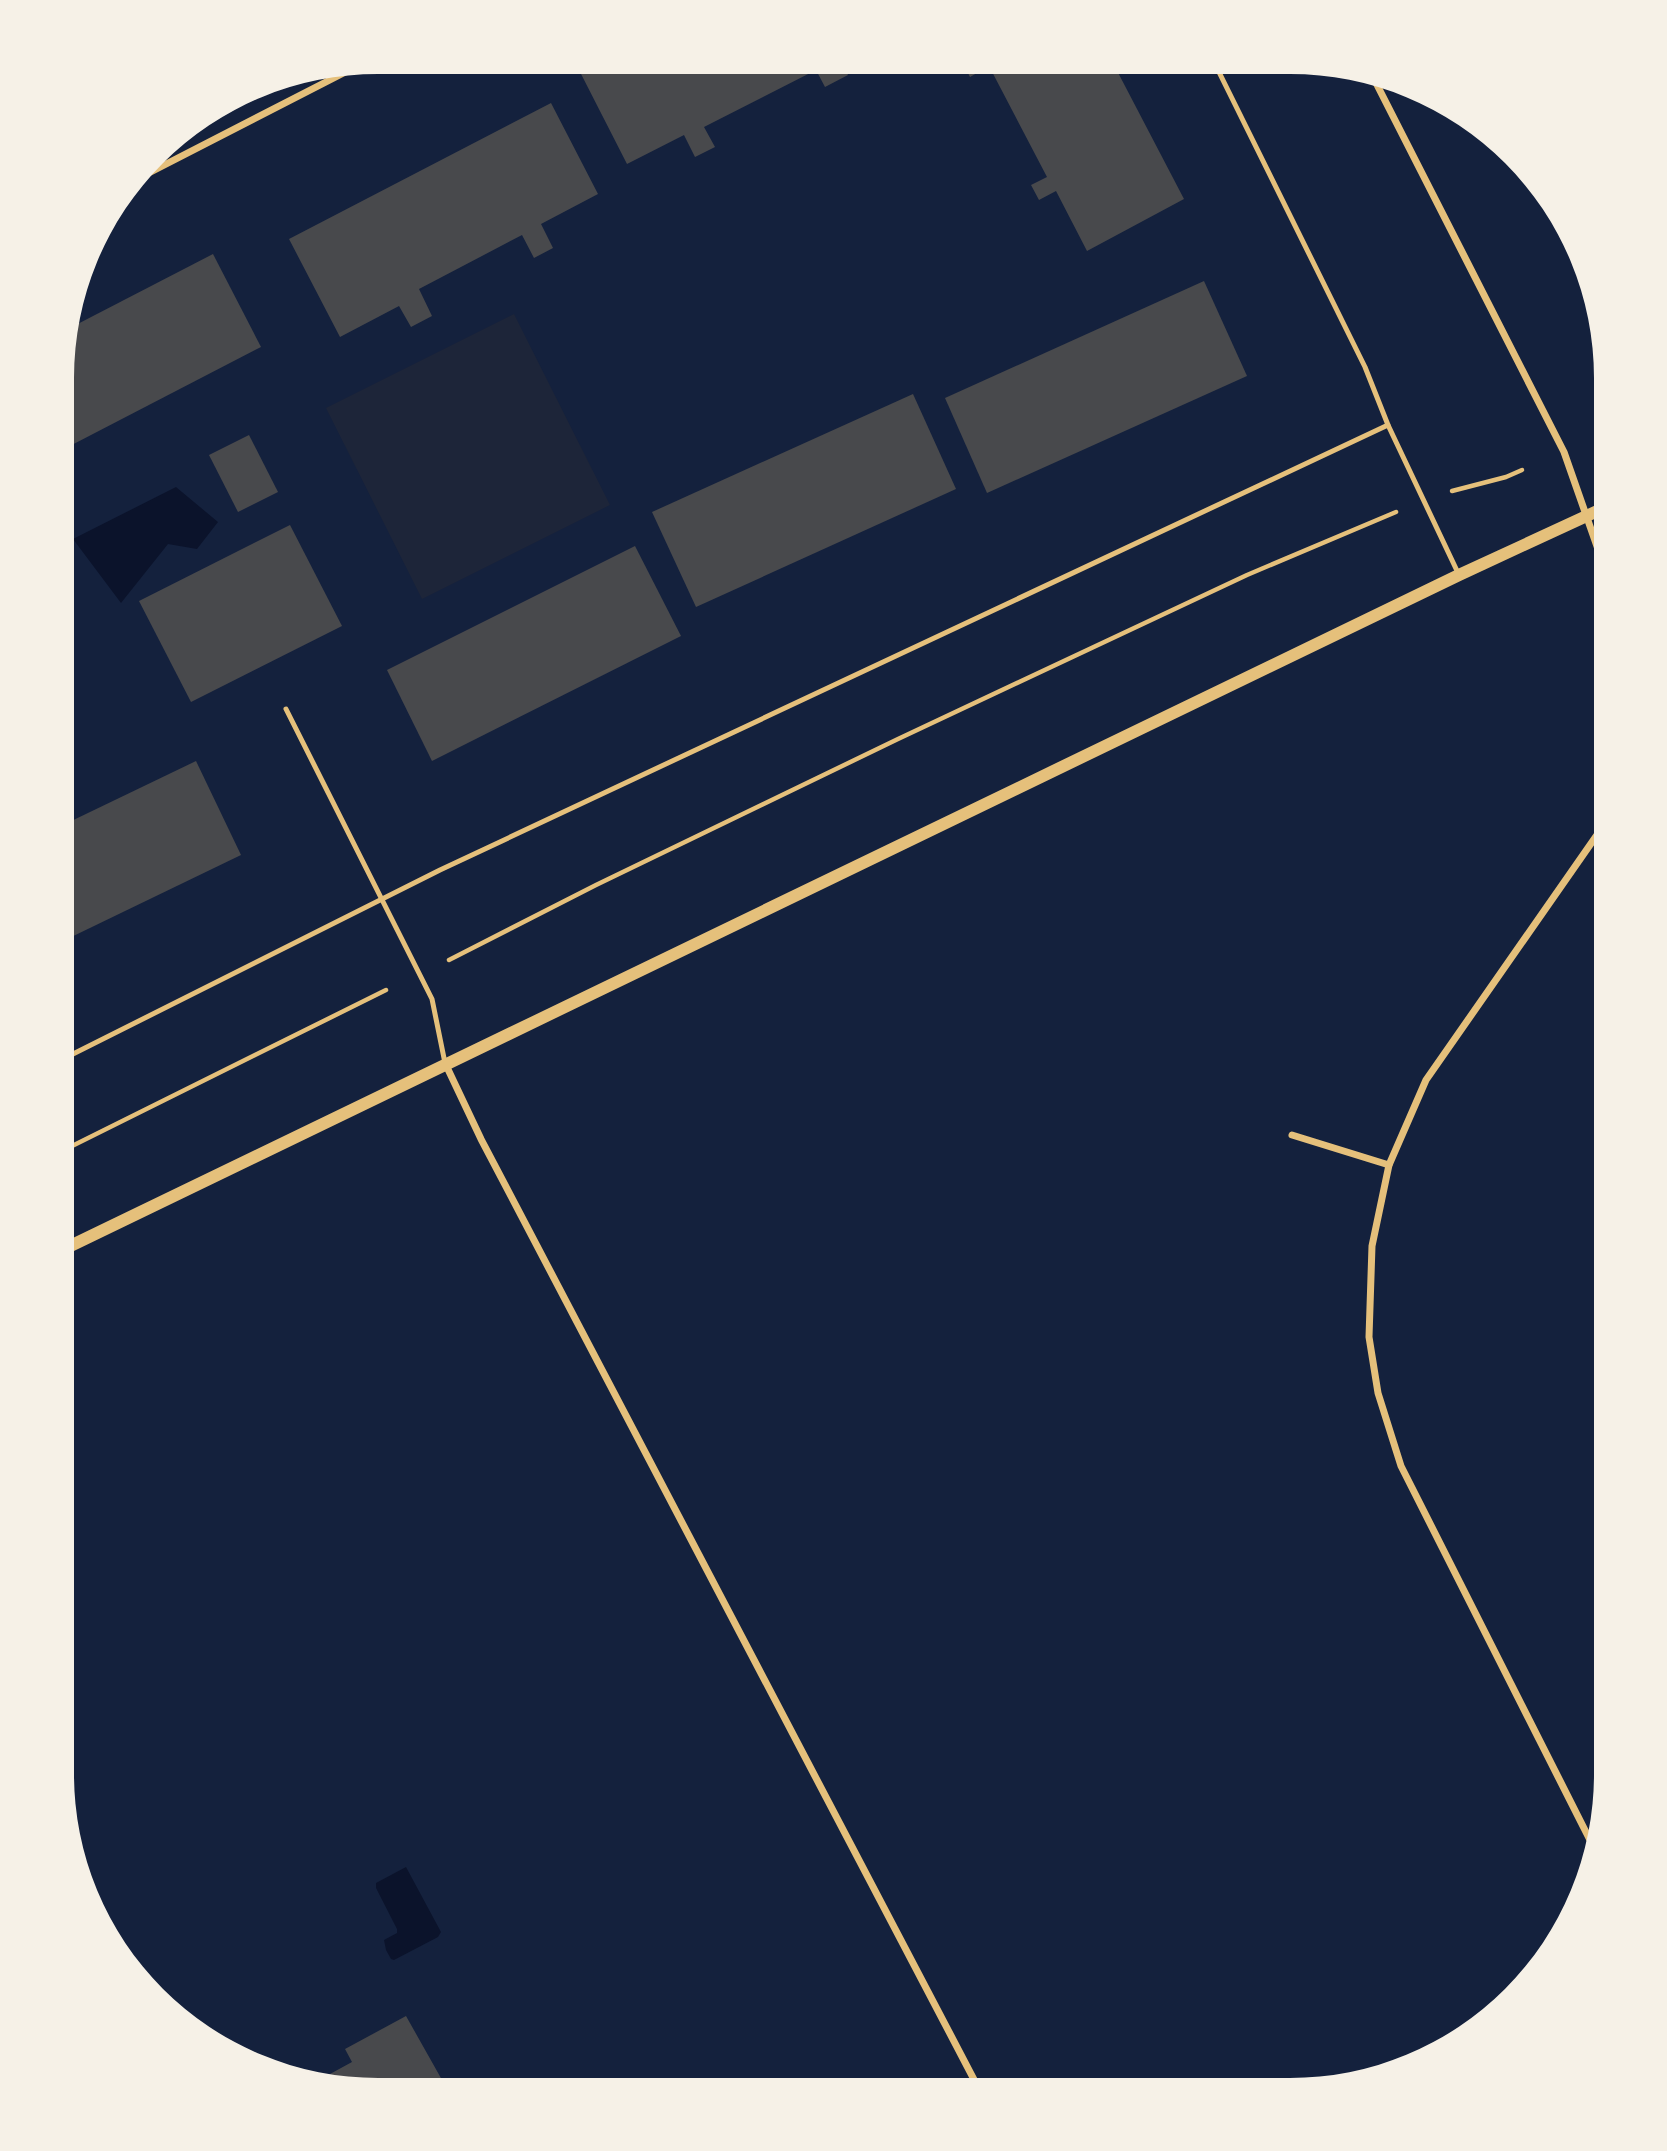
<svg xmlns="http://www.w3.org/2000/svg" width="1667" height="2151" font-family="'Alegreya Sans',sans-serif">
<rect width="100%" height="100%" fill="#14213d"/>
<!-- green -->
<path fill="#1d2539" d="M514,314L610,505L422,599L326,408Z"/>
<!-- water -->
<g fill="#0b132b">
<path d="M176,487L218,522L197,549L168,544L121,603L73,539Z"/>
<path d="M406,1867L441,1932L438,1937L394,1960L391,1959L386,1950L384,1940L397,1933V1929L376,1888V1883Z"/>
</g>
<!-- building -->
<g fill="#48494c">
<path d="M595,62L842,63L848,75L825,87L816,70L704,127L715,147L695,157L684,135L627,164L579,70Z"/>
<path d="M963,63H1113L1184,199L1087,251L1056,191L1039,200L1031,185L1047,177L989,66L970,77Z"/>
<path d="M551,103L598,194L541,224L553,248L534,258L522,235L419,289L432,316L411,327L399,306L340,337L289,239Z"/>
<path d="M213,254L261,347L64,449V336L66,330Z"/>
<path d="M1204,281L1247,376L987,493L945,398Z"/>
<path d="M913,394L956,489L696,607L652,512Z"/>
<path d="M249,435L278,492L238,512L209,455Z"/>
<path d="M290,525L342,626L191,702L139,601Z"/>
<path d="M635,546L681,636L432,761L387,670Z"/>
<path d="M196,761L241,855L63,941V825Z"/>
<path d="M406,2016L446,2087H337L319,2080L352,2062L345,2049Z"/>
</g>
<g fill="none" stroke-linecap="round" stroke-linejoin="round">
<!-- path -->
<g stroke="#e5c07b" stroke-width="4.5">
<path d="M1605,433H1606"/>
<path d="M1452,491L1506,477L1522,470"/>
<path d="M449,960L596,885L898,739L1247,575L1396,512"/>
<path d="M62,1151L386,990"/>
</g>
<!-- service -->
<g stroke="#e5c07b" stroke-width="5">
<path d="M1215,64L1365,367L1388,425L1459,575"/>
<path d="M286,709L432,999L445,1063"/>
<path d="M63,1059L440,870L1388,425"/>
</g>
<!-- minor -->
<g stroke="#e5c07b" stroke-width="7">
<path d="M1372,75L1564,452L1606,572"/>
<path d="M137,179L361,64"/>
<path d="M445,1063L481,1139L979,2089"/>
<path d="M1292,1135L1389,1165"/>
<path d="M1594,1848L1401,1466L1378,1393L1369,1337L1372,1246L1389,1165L1426,1080L1606,822"/>
</g>
<!-- tertiary -->
<path stroke="#e5c07b" stroke-width="12" d="M62,1250L1459,575L1606,507"/>
</g>
<!-- crop -->
<path d="M0 0H1667V2151H0ZM378 74H1290A304 304 0 0 1 1594 378V1774A304 304 0 0 1 1290 2078H378A304 304 0 0 1 74 1774V378A304 304 0 0 1 378 74Z" fill="#f6f1e7" fill-rule="evenodd"/>
</svg>
